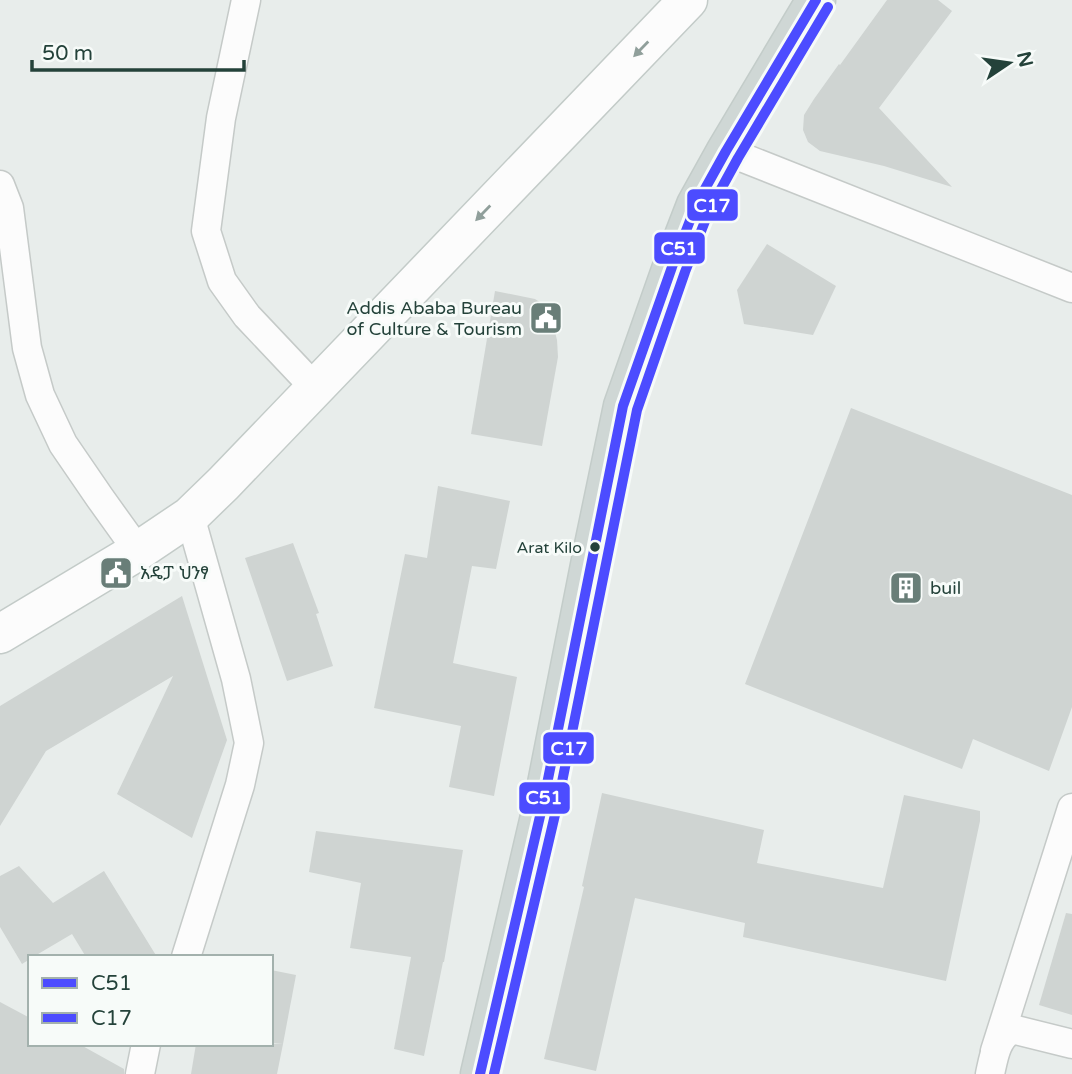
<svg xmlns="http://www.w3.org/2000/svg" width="1072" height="1074" font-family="'Varela Round','Noto Sans Ethiopic',sans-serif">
<rect width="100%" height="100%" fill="#e8edeb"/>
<!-- building -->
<g fill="#cfd4d2">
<path d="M887,0H938L952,11L879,108L952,187L884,166L820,151L808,142L803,130L804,115L814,99L839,64L840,65Z"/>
<path d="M767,244L836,286L813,335L744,324L737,290Z"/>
<path d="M495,291L535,299L544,305L552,320L557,340L558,357L542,446L471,434Z"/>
<path d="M851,408L1072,495V707L1049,771L973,739L962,769L745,684Z"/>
<path d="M438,486L510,501L496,569L472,566L453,663L517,677L494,796L449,787L461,726L374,708L405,554L427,558Z"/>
<path d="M293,543L319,613L316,614L333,666L287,681L245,558Z"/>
<path d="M182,596L227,740L192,838L117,794L173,676L46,751L0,826V706Z"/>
<path d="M602,793L764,830L757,863L883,888L904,795L980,811V821L946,981L743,937L745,923L635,898L596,1071L544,1059L584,887L582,886Z"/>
<path d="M316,831L463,850L444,962H443L424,1056L394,1049L411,957L350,948L361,883L309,872Z"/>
<path d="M19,866L53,903L104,871L157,957H86L72,934L33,957H30V959L22,964L0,927V876Z"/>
<path d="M1066,913L1072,914V1015L1039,1005Z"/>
<path d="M271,970L296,975L283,1044L271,1043Z"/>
<path d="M0,1002L30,1018V1044H79L124,1069V1074H0Z"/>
<path d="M196,1044H283L277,1074H191Z"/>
</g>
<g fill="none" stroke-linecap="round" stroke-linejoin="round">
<defs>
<g id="street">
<path d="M246,0L221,118L206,231L222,281L247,316L315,388"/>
<path d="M726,151L1072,288"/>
<path d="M0,185L9,208L27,348L40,395L63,444L100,498L138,551"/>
<path d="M186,957L240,785L249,743L236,679L190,516"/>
<path d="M995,1051L1072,808"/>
<path d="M140,1074L146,1044"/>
<path d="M990,1074C994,1056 996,1039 1012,1029L1072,1044"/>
</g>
<path id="secondary" d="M0,634L138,551L190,516L223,484L688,0"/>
<path id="primary" d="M480,1074L544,799L593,550L623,406L672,267L696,205L726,151L816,0"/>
</defs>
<!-- street casing -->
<use href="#street" stroke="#c5cac8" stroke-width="31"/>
<!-- secondary casing -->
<use href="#secondary" stroke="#c3cbc8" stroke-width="41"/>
<!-- primary casing -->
<use href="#primary" stroke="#c3ccc9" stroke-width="41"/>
<!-- street -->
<use href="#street" stroke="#fcfcfc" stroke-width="28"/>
<!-- secondary -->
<use href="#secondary" stroke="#fcfcfc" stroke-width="38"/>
<!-- primary -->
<use href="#primary" stroke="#cfd7d5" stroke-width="38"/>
<defs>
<path id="bus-1" d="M480,1074L544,799L623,406L672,267L696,205L726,151L816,0"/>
<path id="bus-2" d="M494,1074L558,802L637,410L685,272L709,211L738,158L828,7"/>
</defs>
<!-- bus-1 casing -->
<use href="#bus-1" stroke="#f7fbf9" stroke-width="16"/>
<!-- bus-2 casing -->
<use href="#bus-2" stroke="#f7fbf9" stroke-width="16"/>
<!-- bus-1 -->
<use href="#bus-1" stroke="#4c4cff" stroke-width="10"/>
<!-- bus-2 -->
<use href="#bus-2" stroke="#4c4cff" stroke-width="10"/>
</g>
<!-- one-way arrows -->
<defs><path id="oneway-solid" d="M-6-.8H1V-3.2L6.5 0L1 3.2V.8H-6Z" transform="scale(1.75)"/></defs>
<g fill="#909f9b">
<use href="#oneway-solid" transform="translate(641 49) rotate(134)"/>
<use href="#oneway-solid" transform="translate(483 213) rotate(134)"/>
</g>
<!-- icons -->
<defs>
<symbol id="civic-square" viewBox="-11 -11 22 22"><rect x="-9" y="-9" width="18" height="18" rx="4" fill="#697e78" stroke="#f7fbf9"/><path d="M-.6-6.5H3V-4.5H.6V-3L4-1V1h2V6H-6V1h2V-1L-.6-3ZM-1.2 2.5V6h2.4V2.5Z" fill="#fff"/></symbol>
<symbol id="building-square" viewBox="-11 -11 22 22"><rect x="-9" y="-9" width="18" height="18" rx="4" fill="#697e78" stroke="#f7fbf9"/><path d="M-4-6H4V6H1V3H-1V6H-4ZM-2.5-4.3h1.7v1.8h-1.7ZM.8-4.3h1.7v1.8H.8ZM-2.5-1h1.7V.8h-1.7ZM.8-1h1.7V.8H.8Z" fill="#fff"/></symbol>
</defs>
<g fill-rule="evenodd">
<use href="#civic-square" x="527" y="299" width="38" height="38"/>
<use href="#civic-square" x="97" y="554" width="38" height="38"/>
<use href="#building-square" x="887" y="569" width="38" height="38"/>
</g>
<!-- markers -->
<circle fill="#24423a" stroke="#f7fbf9" stroke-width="2.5" cx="595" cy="547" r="6"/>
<g text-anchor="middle" stroke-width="6" stroke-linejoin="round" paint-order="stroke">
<!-- bus labels -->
<g font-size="16" fill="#24423a" stroke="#f7fbf9" text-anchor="end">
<text x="582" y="553">Arat Kilo</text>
</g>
<!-- poi labels -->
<g font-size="18" fill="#24423a" stroke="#f7fbf9" text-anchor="start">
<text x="522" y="314" text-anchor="end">Addis Ababa Bureau<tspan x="522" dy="21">of Culture &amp; Tourism</tspan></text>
<text x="140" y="579">አዴፓ ህንፃ</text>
<text x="930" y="594">buil</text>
</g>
</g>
<g stroke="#f7fbf9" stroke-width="2.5">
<rect x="686" y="188" width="53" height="34" rx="7" fill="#4c4cff"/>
<rect x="653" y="231" width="53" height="34" rx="7" fill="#4c4cff"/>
<rect x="542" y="731" width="53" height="34" rx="7" fill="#4c4cff"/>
<rect x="518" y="781" width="53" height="34" rx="7" fill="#4c4cff"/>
</g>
<g font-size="19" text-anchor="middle" font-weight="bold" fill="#fff">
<text x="712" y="212">C17</text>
<text x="679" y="255">C51</text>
<text x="569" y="755">C17</text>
<text x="544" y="804">C51</text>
</g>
<!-- legend -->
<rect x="28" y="955" width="245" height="91" fill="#f7fbf9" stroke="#a3b1ad" stroke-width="2"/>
<rect x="42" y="978" width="35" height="10" fill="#4c4cff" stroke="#a3b1ad" stroke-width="2"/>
<text x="91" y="990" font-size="21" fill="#24423a">C51</text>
<rect x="42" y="1013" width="35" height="10" fill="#4c4cff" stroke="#a3b1ad" stroke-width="2"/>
<text x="91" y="1025" font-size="21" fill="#24423a">C17</text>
<!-- north arrow -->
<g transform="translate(1009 63) rotate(77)" stroke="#f7fbf9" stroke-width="5" paint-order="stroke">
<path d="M0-5L12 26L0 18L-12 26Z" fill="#24423a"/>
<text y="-10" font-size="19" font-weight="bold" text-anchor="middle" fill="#24423a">N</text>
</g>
<!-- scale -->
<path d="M32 60v10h212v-10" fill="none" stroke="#24423a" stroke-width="3.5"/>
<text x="42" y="60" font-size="21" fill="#24423a" stroke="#f7fbf9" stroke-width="5" paint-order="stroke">50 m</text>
</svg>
